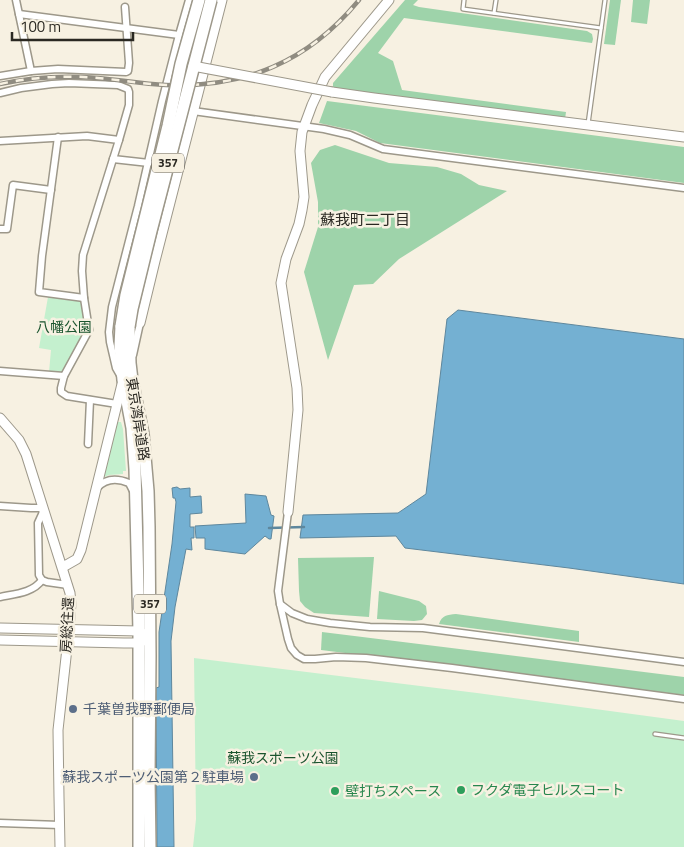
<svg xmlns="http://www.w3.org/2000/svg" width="684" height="847" font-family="'Titillium Web','Noto Sans JP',sans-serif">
<rect width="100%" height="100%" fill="#f7f1e2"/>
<!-- green -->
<g fill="#c4f0ce">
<path d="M48,297L81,301L86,329L63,374L49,372L51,350L39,348Z"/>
<path d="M117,422H121L123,429L126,471H123V474L109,475L104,477Z"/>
<path d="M194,658L477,693L684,721V847H193L196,819Z"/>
</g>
<!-- forest -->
<g fill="#9ed3aa">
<path d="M405,0H418L413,5L419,7L587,31L592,34L593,39L592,43L404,18L378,53L393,61L402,90L566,112L565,119L333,89V83Z"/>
<path d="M610,0H621L615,45L604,44Z"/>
<path d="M633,0H650L647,24L631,22Z"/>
<path d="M327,101L684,147V183L380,143L356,131L319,123Z"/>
<path d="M335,145L389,163L437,167L461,174L479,185L507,191L399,259L373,284L354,285L328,360L304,272L318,227V202L311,163L320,150Z"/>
<path d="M374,557L369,617L314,613L305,607L300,601L299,591L298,558Z"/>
<path d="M379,591L419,601L426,606L427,614L422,620L414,621L377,619Z"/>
<path d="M456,614L579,631V642L439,624C442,615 447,615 456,614Z"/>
<path d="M322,632L684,677V695L321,650Z"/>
</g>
<!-- water -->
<g fill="#74b0d2" stroke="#5e879d">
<path d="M458,310L684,339V584L569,568L405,548L396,536L300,538L303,515L398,513L426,494L447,319Z"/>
<path d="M177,487L180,489L190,488V497L201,496L202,513L190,514V527H194V538H191L192,550L186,549L175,607L171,641L174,847H157L156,688L159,687V632L172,544L176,502L175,498H173L172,488Z"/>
<path d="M245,494L266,496L271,515L274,516L271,539H269L265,536L245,554L205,549V538H196L195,526L246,523Z"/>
</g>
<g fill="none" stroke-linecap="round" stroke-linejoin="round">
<!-- stream -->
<path stroke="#5e879d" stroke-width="2.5" d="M269,528L304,527"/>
<defs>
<g id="lane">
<path d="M464,0L463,9L601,28"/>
<path d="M494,13L496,0"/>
<path d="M588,124L605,0"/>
<path d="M655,734L684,738"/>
</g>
<g id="street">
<path d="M16,0L31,71"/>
<path d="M19,14L179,35"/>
<path d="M0,76L31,71L58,69L126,72L128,71L129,63L125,7"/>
<path d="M0,93L21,88L52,84L69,83L118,85L128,89L129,92V105L119,140L83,255L82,271L84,298L89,330L64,376L61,388V392L67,396L117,404"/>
<path d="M193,111L324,129L350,135L383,149L684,188"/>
<path d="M58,137L42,256L39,292L84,298"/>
<path d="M0,141L87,136L119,140"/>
<path d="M113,159L149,163"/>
<path d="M0,229H7L13,185L51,190"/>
<path d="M133,355L140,323"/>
<path d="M0,371L64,376"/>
<path d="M120,375L116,368L110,342L109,332L112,307L138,206L162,101L179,35L189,0"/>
<path d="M88,444L90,400"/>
<path d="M97,488C106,478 117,478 129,483L133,491"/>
<path d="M0,506L31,508H43"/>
<path d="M44,510L38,523L39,575L42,580L47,582L68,585"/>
<path d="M288,512L278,591L280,604L288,639L291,648L297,655L304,659H315L336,657L366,658L452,668L684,699"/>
<path d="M0,597C14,594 33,593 42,580"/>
<path d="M280,604L292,613L307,619L330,623L370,627L423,628L684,662"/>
<path d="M0,823L60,825"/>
</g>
<g id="secondary">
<path d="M332,92L374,98L684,137"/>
<path d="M140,323L155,261L222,0"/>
<path d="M0,418L19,440L26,454L70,593L71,603L69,630L58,730L59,797L60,847"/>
<path d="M288,512L298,410L297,388L281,283L286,259L299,224L302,210L304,197L300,151L302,132L312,105L325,77L389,0"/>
<path d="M63,567L77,559L81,550L122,384"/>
<path d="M0,628L139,631L144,634"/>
<path d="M0,640L124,643H139L143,641"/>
</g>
<g id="highway">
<path d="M121,326L120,346L123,380L132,428L135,469L139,631V847"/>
<path d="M129,327L130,363L132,380L143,434L148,491L149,527L150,656L149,778L150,847"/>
</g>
</defs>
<!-- lane casing -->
<use href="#lane" stroke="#9d988a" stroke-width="5.5"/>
<!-- street casing -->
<use href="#street" stroke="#9d988a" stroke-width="9"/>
<!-- secondary casing -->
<use href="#secondary" stroke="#9d988a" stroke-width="11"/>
<!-- highway casing -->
<use href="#highway" stroke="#9d988a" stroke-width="14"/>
<!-- lane -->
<use href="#lane" stroke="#fff" stroke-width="3"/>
<!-- street -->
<use href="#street" stroke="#fff" stroke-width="6"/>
<!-- secondary -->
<use href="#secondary" stroke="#fff" stroke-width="9"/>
<!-- highway -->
<use href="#highway" stroke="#fff" stroke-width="11"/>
<defs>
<path id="rail" d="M0,84C32,77 65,75 98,78C121,80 143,84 166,85C245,88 308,62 359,0"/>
</defs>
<!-- rail casing -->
<use href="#rail" stroke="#908c81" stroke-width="4.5"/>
<!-- rail -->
<use href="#rail" stroke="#f7f1e2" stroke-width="2.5" stroke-dasharray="8" stroke-linecap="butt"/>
<defs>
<path id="secondary-bridge" d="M193,66L332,92"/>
<g id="highway-bridge">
<path d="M121,326L126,295L168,126L181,64L199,0"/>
<path d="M129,327L132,309L151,231L211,0"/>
</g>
</defs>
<!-- secondary-bridge casing -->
<use href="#secondary-bridge" stroke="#9d988a" stroke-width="11" stroke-linecap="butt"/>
<!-- highway-bridge casing -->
<use href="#highway-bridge" stroke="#9d988a" stroke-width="14" stroke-linecap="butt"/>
<!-- secondary-bridge -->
<use href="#secondary-bridge" stroke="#fff" stroke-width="9"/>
<!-- highway-bridge -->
<use href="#highway-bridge" stroke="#fff" stroke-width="11"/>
</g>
<!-- markers -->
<g fill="#5c6f8a" stroke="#f7f1e2" stroke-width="2">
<circle cx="73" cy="709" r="5"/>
<circle cx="254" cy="777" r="5"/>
</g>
<g fill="#2e9e5b" stroke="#f7f1e2" stroke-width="2">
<circle cx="461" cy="790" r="5"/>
<circle cx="335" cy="791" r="5"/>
</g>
<g text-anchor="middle" stroke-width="5" stroke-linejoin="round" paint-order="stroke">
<!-- shield labels -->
<g fill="#f7f1e2" stroke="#68645c" stroke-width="1">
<rect x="152" y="153.5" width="32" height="19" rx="4"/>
<rect x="134" y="594.5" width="32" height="19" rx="4"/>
</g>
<g font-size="12" font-weight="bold" fill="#2a2822">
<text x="168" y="167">357</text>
<text x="150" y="608">357</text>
</g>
<!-- park labels -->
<g font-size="14" fill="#1a542e" stroke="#f7f1e2">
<text x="64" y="332">八幡公園</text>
<text x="283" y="763">蘇我スポーツ公園</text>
</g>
<!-- street labels -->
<g font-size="14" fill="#2a2822" stroke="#f7f1e2">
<text transform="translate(138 419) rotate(81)" y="5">東京湾岸道路</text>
<text transform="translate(67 625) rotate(-87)" y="5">房総往還</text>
</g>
<!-- service labels -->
<g font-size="14" fill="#4e5e75" stroke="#f7f1e2" text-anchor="start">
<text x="83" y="714">千葉曽我野郵便局</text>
<text x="244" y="782" text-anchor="end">蘇我スポーツ公園第２駐車場</text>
</g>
<!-- leisure labels -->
<g font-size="14" fill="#27864d" stroke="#f7f1e2" text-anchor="start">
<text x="471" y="795">フクダ電子ヒルスコート</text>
<text x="345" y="796">壁打ちスペース</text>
</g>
<!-- neighbourhood labels -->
<g font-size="15" fill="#2a2822" stroke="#f7f1e2">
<text x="365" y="225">蘇我町二丁目</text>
</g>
</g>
<!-- scale -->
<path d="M12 32v8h121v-8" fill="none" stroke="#2a2822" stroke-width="2.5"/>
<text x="20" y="32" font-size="15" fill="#2a2822" stroke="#f7f1e2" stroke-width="4" paint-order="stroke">100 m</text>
</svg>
